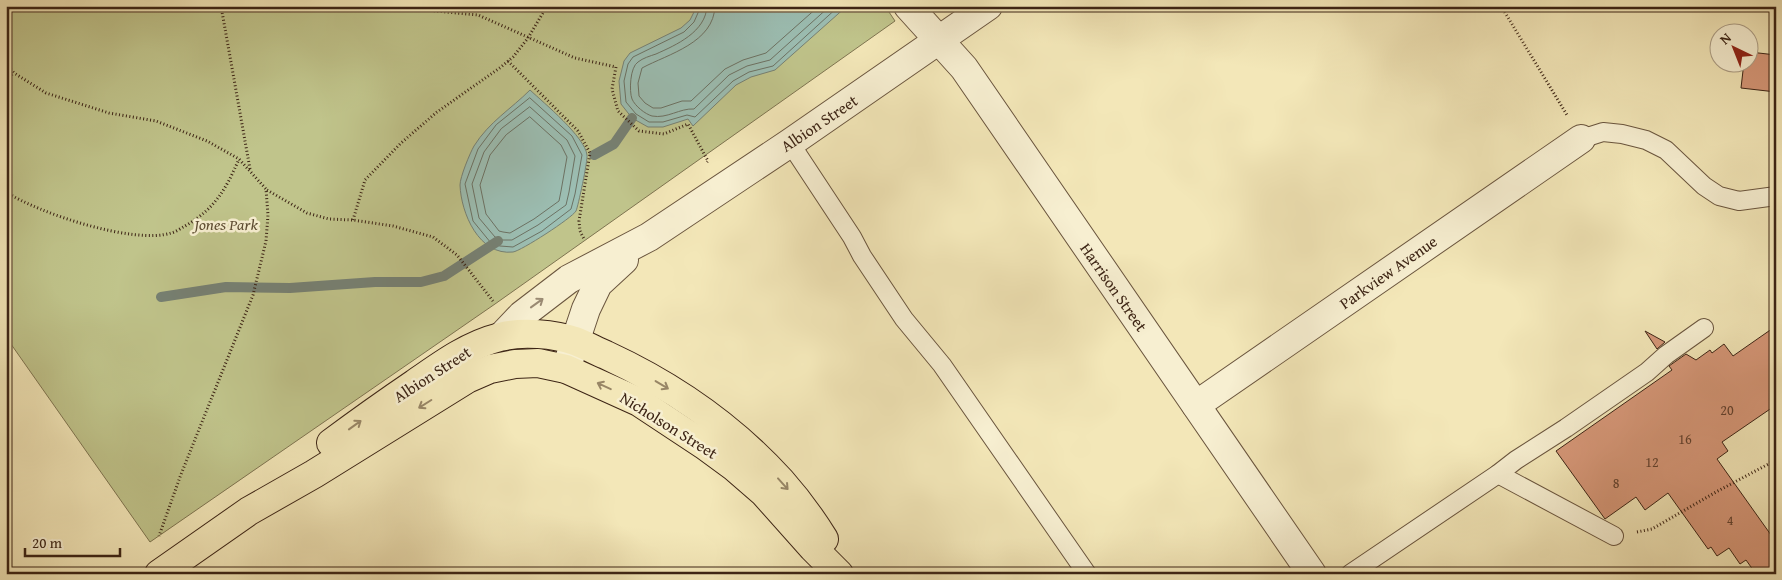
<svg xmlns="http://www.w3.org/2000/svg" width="1782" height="580" font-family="'Gentium Book Plus',serif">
<rect width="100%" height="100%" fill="#f3e7b8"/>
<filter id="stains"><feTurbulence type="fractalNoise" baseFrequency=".004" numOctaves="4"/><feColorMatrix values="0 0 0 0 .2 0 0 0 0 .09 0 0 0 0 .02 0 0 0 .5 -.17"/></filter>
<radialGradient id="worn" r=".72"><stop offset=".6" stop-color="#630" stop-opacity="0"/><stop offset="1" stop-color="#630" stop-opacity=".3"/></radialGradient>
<!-- green -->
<path fill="#c0c48b" stroke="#7e7450" d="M6,6H885L895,21L495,304L150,542L6,337Z"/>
<!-- water -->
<g fill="#9cbfb4" stroke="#768174">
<path d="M697,6H847L775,70L751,77L736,85L693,126L688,119L663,127H648L632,118L621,104L619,81L624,61L630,53L681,28L690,20Z"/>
<path d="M530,90C544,103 585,137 587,155C588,160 578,207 576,211C572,218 521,251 513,252C479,256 461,213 460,185C460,177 470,153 474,146C489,122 511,109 530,90Z"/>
</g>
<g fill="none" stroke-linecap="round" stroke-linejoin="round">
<!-- shore -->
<g stroke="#6c7264" stroke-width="1">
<path d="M701,6L694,22L684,32L633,57L628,64L624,81L626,102L636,114L649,122H663L687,115L695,117L733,81L749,72L773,66L839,6"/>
<path d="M707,6C706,32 676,45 656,54C650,56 643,58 638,62C630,67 629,91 632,99C635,106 645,114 652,116C667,119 680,108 694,109L729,75L747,66L770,60L830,6"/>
<path d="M715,6C714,43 668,54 642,68L638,83L639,96L645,103L653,108H661L682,101H691L725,69L743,60L766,53L819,6"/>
<path d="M530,98L572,136L582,155L575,194L571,209L542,231L513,247L500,246L491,243L473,221L465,184L478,149L496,125Z"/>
<path d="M530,107L567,140L575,156L569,192L566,205L538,225L512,240H502L495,237L479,218L472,184L484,152L501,129Z"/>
<path d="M530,117L561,145L567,157L561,191L559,201L534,219L510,233L503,232L499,231L486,214L480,185L490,155L506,135Z"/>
</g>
<!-- stream -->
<g stroke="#768174" stroke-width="10">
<path d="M594,155L614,144L632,118"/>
<path d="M161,297L226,287L290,288L375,282H421L444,276L498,241"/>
</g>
</g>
<!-- building -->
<g fill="#d69778" stroke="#3c2415">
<path d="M1750,52L1776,55V92L1741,88L1744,62H1750Z"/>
<path d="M1776,326V405L1722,442L1728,451L1717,459L1776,542V574H1756L1746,560L1740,564L1729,548L1717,556L1711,547L1708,549L1668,493L1645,510L1636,497L1605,519L1556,451L1672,370L1669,366L1686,354L1696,360L1710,350L1712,353L1724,344L1733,356Z"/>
<path d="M1645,331L1665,342L1657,349Z"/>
</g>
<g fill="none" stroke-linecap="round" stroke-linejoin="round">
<defs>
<g id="service">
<path d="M1581,139L1603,132L1622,134L1646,140L1666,150L1704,186L1719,196L1739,201L1776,196"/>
<path d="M790,143L852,237L862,256L904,319L942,365L1087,574"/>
<path d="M1498,474L1614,536"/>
<path d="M1350,574L1498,474L1516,460L1566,428L1647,372L1666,355L1704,328"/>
</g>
<g id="minor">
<path d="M908,6L964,68L1312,574"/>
<path d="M502,336L522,315L569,279L649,237L790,143L988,6"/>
<path d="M566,369L586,309L598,284L624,260"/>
<path d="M1196,405L1581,139"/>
</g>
<g id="primary">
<path d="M331,443C358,423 386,403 414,384C441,365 468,345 500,337C522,331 555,334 575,341C586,345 596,351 606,355C671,385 733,428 781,481C797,499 811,518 824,539"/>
<path d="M159,574L249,511L314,474L467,379L490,369L515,364L538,363L566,369L639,402L704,445L734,467L764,493L813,548L839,574"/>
</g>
</defs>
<!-- service casing -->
<use href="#service" stroke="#6a553e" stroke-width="20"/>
<!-- minor casing -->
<use href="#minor" stroke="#6a553e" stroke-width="30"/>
<!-- primary casing -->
<use href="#primary" stroke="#3c2415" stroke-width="30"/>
<!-- path -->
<g stroke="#3c2415" stroke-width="3" stroke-dasharray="1 2.5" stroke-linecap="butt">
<path d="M221,6L250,169"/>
<path d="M343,6L425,10L478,15L575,58L616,67L612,89L618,111L639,131L664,134L688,124L708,161L707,162"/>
<path d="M1501,6L1567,115"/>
<path d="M508,61L578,131L590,153L579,221L580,231L584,239"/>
<path d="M6,64L14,73L46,93L109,113L156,121L207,141L239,159L266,189L268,215L266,241L253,295L180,477L159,536"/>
<path d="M6,79L14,73"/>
<path d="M267,190L307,213L329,219L353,220L393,226L433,237L457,255L493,301"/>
<path d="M6,192C38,213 134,245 171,233C176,232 181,228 185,226C215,209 226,189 239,159"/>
<path d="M353,220L365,180L401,143L437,112L501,67L513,57L528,38L547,6"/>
<path d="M1637,532L1652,529L1716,492L1776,460"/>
</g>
<!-- service -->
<use href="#service" stroke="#f7efd1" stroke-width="18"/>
<!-- minor -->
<use href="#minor" stroke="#f7efd1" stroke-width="28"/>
<!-- primary -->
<use href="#primary" stroke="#f3e7b8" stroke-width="28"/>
</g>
<!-- one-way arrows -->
<defs><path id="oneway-shaft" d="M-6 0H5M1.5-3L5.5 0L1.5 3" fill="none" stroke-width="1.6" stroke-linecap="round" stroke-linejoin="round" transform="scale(1.25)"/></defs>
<use stroke="#9a8a73" href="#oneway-shaft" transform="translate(537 303) rotate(-36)"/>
<g stroke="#988666">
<use href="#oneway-shaft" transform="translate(662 385) rotate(31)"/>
<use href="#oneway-shaft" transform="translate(604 386) rotate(-155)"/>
<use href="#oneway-shaft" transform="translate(425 404) rotate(148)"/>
<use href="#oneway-shaft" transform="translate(355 425) rotate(-36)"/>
<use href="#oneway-shaft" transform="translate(783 484) rotate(48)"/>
</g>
<g text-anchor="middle" stroke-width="5" stroke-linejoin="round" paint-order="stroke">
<!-- number labels -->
<g font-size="14" fill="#62412e">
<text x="1727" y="415">20</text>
<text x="1685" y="444">16</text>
<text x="1652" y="467">12</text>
<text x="1616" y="488">8</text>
<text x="1730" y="525">4</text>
</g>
<!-- street labels -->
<g font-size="16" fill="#3c2415" stroke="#f7efd1">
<text transform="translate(819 123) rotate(-34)" y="6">Albion Street</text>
<text transform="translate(1388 272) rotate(-35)" y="6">Parkview Avenue</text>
<text transform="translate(1114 287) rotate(55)" y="6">Harrison Street</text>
<text transform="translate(432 374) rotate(-33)" y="6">Albion Street</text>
<text transform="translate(669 425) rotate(32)" y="6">Nicholson Street</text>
</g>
<!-- park labels -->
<g font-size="16" font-style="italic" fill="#5d4c32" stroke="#f7efd1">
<text x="226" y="230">Jones Park</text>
</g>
</g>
<!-- margin -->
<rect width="1782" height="580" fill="none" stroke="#f3e7b8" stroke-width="25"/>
<rect x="8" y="8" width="1767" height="565" fill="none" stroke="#3c2415" stroke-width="2.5"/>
<rect x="12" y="12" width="1757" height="555" fill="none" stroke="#3c2415"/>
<!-- north arrow -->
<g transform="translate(1734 48) rotate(317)"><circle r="24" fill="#f7efd1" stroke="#ac9e86"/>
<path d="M0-4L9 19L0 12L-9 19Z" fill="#8f2418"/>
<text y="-8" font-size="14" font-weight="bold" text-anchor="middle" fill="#3c2415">N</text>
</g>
<!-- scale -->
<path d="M25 548v8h95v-8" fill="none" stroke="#3c2415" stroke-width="2.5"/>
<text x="32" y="548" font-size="15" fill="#3c2415" stroke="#f7efd1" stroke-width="4" paint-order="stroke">20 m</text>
<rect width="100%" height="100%" filter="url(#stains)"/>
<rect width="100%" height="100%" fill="url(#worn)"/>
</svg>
